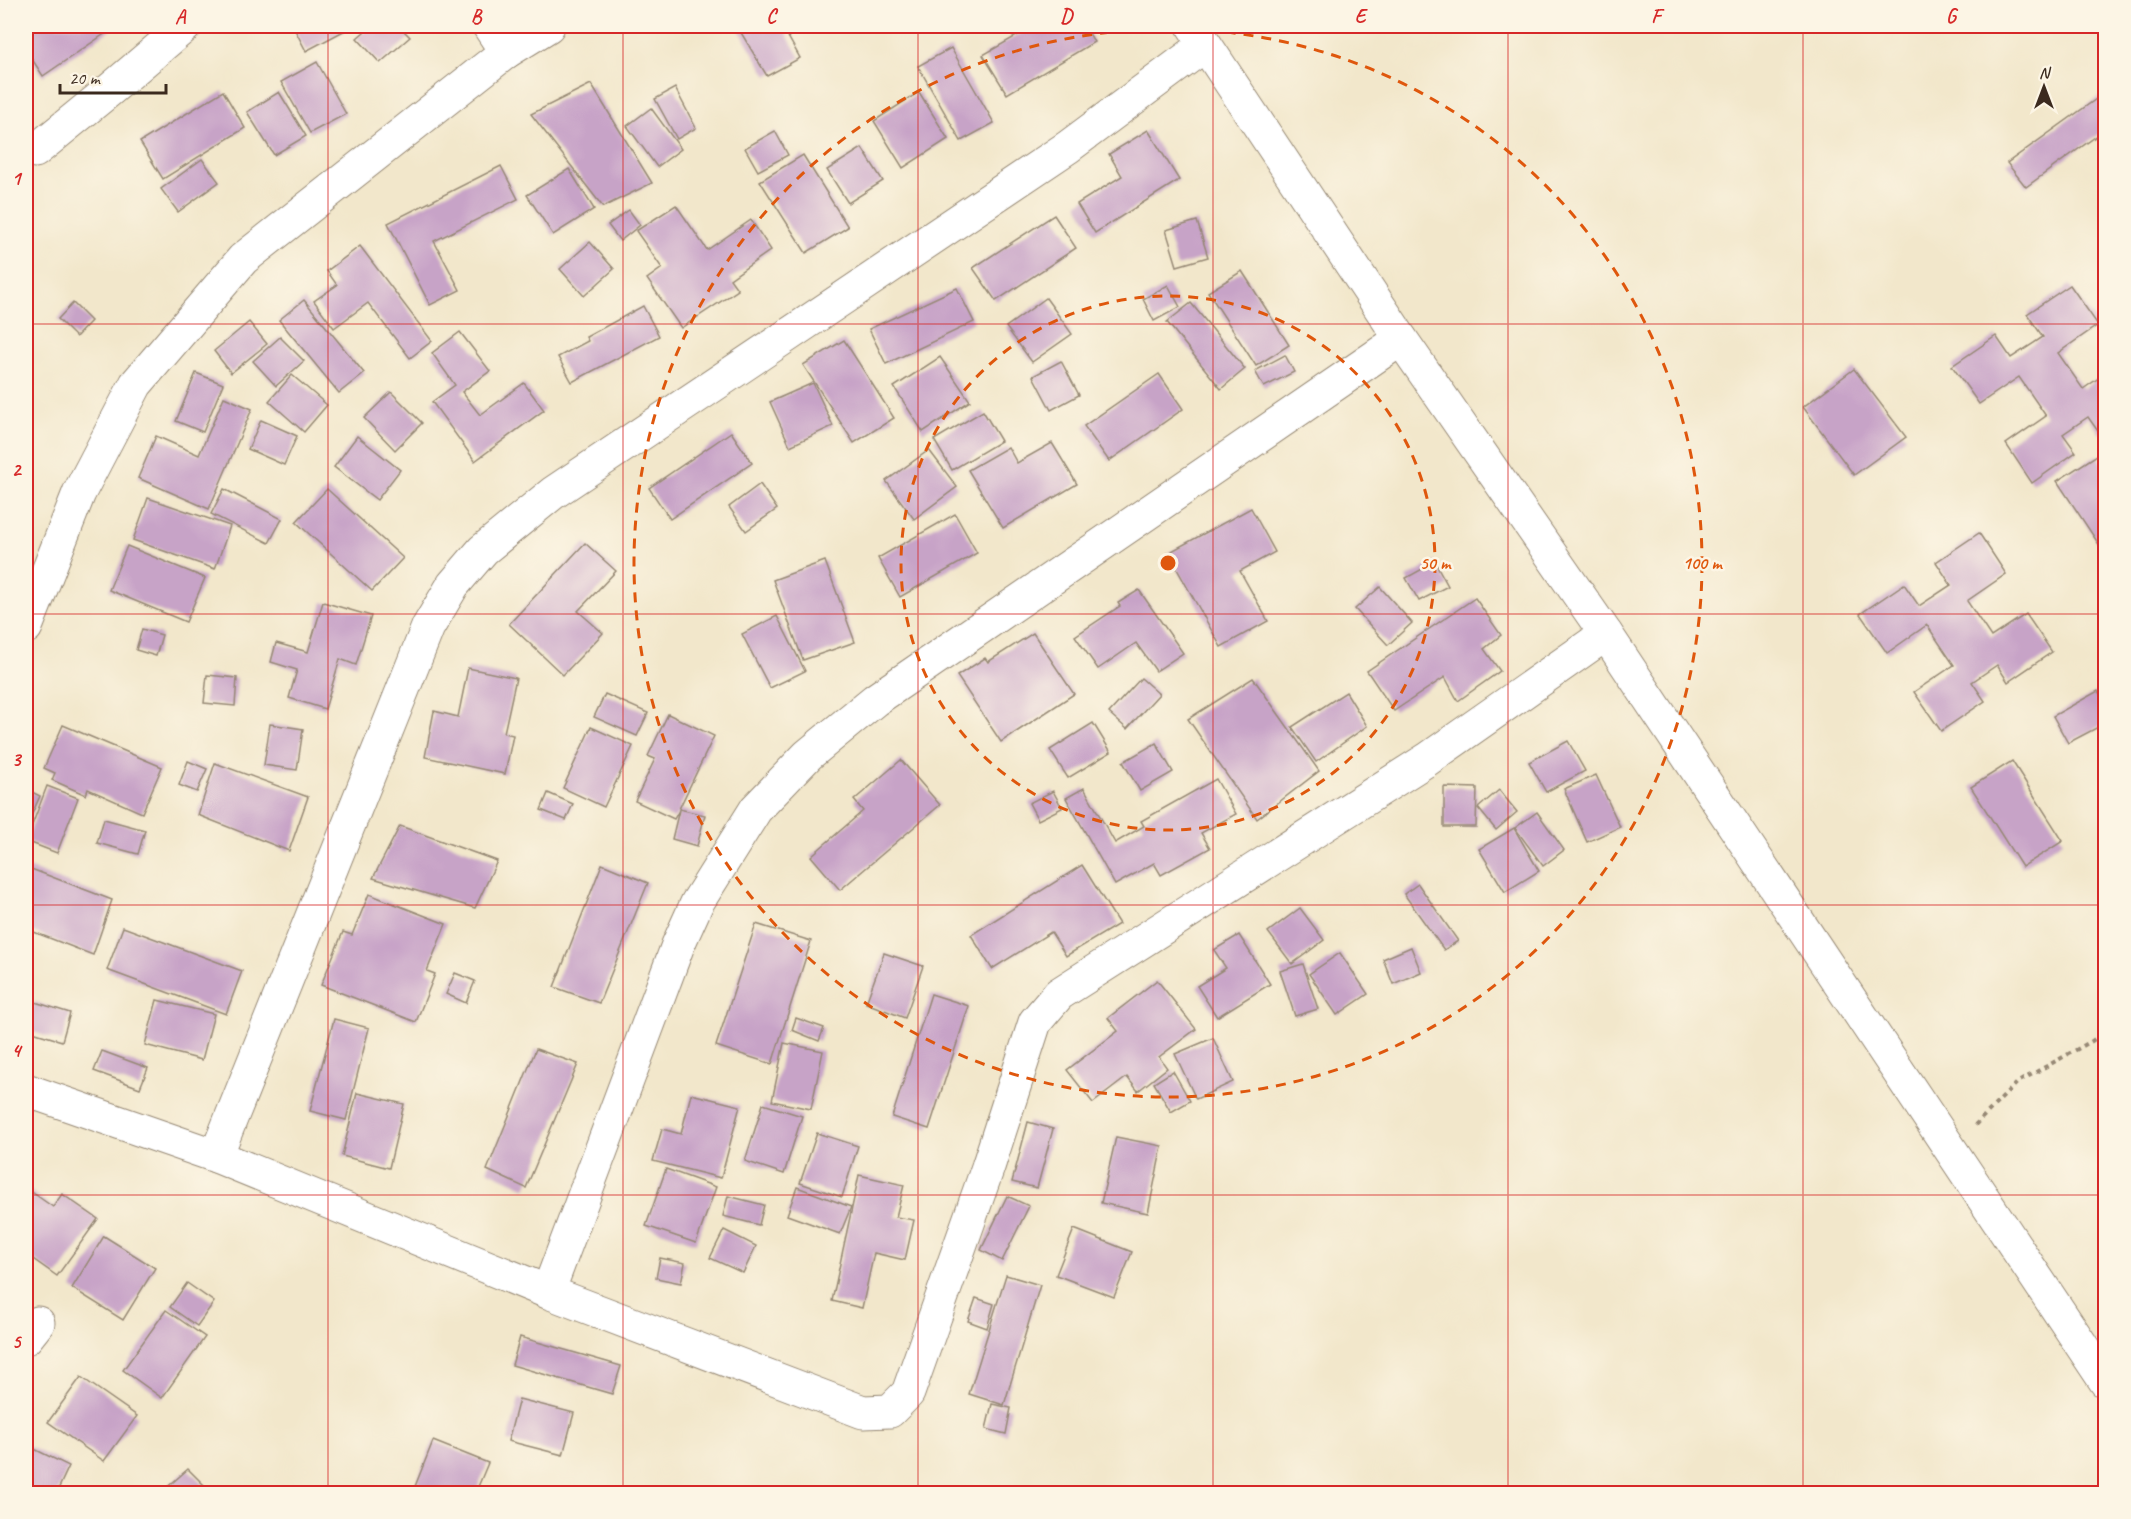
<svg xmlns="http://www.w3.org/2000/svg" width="2131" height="1519" font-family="Caveat,sans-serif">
<rect width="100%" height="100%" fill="#fcf5e5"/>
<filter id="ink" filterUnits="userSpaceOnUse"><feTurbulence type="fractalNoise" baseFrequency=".0167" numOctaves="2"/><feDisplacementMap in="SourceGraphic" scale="12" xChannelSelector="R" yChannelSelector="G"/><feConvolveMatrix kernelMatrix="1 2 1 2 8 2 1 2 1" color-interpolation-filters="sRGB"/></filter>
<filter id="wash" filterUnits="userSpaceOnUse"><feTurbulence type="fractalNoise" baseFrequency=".008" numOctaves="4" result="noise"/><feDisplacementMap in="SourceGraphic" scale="24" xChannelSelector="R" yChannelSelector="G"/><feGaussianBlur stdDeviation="1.35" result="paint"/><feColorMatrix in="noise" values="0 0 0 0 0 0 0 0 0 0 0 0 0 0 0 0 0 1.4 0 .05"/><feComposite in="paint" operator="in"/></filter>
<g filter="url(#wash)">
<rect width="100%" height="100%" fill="#f2e7cb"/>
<g id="blocks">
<!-- building -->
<g fill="#c7a3c7">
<path d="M26,26H116L43,76L26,50Z"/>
<path d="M293,26H353L306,51Z"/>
<path d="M371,26H399L410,37L380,63L357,38Z"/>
<path d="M737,26H782L800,58L767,76Z"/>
<path d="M1034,26H1085L1094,42L1007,94L983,55Z"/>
<path d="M951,48L994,123L961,141L918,66Z"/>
<path d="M317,62L346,114L310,133L281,82Z"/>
<path d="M591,84L652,183L603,207L531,114Z"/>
<path d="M675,88L696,128L677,139L655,99Z"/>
<path d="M223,91L245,128L163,179L140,142Z"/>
<path d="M279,92L306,136L274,155L247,112Z"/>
<path d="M919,92L948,139L903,168L874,121Z"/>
<path d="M2106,92V129L2026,187L2007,163Z"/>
<path d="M651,108L681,149L657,167L627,126Z"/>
<path d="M1148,130L1179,180L1095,233L1077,204L1122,176L1109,154Z"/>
<path d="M775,131L788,155L758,171L745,148Z"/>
<path d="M862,148L883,181L848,203L827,170Z"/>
<path d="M803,155L848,227L806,253L760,181Z"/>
<path d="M202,159L219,182L178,212L161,189Z"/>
<path d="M501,166L518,199L434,241L460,290L430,305L388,223Z"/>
<path d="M569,169L594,209L553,235L527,195Z"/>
<path d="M676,205L707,250L751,220L771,250L730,279L738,290L681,328L647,279L662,268L636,231Z"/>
<path d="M629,210L640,225L620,241L608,225Z"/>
<path d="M1054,215L1076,248L996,301L973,268Z"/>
<path d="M1197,221L1208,257L1177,266L1166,230Z"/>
<path d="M590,242L614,269L584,296L560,269Z"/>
<path d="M360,246L432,341L410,358L368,303L334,328L314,301L337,285L327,271Z"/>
<path d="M1242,271L1289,345L1256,366L1208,292Z"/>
<path d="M1168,285L1180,307L1154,321L1143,299Z"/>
<path d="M2070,285L2098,325L2058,353L2083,389L2106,373V430L2100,434L2088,417L2063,434L2076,452L2032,483L2006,444L2046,416L2019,377L1979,404L1952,366L1996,336L2011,358L2043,337L2027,314Z"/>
<path d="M957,288L974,322L886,364L869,329Z"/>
<path d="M1046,298L1072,334L1032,362L1006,327Z"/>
<path d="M304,300L364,373L339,393L279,320Z"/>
<path d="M73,303L91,321L76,337L58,319Z"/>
<path d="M1191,303L1245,369L1221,389L1167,322Z"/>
<path d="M643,306L659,336L572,382L558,357L588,341L586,337Z"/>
<path d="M249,322L267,344L231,373L214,351Z"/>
<path d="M460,332L490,371L462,392L480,415L524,383L544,410L475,461L432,402L455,385L432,353Z"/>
<path d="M280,337L304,361L276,386L253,361Z"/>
<path d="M844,340L894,418L854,443L803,365Z"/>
<path d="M1285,355L1294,372L1264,387L1255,371Z"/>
<path d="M940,357L970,401L923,432L894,387Z"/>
<path d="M1061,361L1079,395L1051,410L1033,376Z"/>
<path d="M1854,369L1906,437L1854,475L1803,407Z"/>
<path d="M196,373L223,384L203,432L176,421Z"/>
<path d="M1159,374L1183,409L1109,461L1084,426Z"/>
<path d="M292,375L327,405L304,432L269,401Z"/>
<path d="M813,383L833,426L790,446L770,402Z"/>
<path d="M391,392L422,423L395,450L364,418Z"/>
<path d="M224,397L252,409L209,509L138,478L156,436L199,455Z"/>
<path d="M983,411L1001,441L952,470L934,440Z"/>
<path d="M261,420L297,436L284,465L248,449Z"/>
<path d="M731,432L752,463L670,519L649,488Z"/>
<path d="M357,436L400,470L377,500L334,467Z"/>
<path d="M1052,443L1077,484L1003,528L968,470L1008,447L1017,463Z"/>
<path d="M929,450L957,487L914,519L886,481Z"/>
<path d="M2097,455L2106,468V555L2057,481Z"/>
<path d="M760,484L777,509L746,531L729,507Z"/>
<path d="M224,489L282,519L269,543L211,514Z"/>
<path d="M327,489L403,558L372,591L296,522Z"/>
<path d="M148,498L230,526L215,569L133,540Z"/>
<path d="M1251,508L1275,552L1240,571L1268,621L1221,647L1168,553Z"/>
<path d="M955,514L977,553L900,597L878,558Z"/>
<path d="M1979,533L2006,574L1967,601L1991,637L2026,614L2052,652L2008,682L1997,665L1972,682L1985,701L1941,731L1914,692L1954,665L1927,625L1887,653L1860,614L1904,584L1919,606L1951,585L1936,562Z"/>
<path d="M585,543L616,571L578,611L603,633L563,675L509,624Z"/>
<path d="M127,546L205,578L186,622L109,590Z"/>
<path d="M825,561L855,642L803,660L773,580Z"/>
<path d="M1435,562L1448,586L1419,601L1406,578Z"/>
<path d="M1380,587L1412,623L1388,645L1355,609Z"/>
<path d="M1139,590L1183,653L1156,671L1136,643L1098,669L1075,636L1120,606L1118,603Z"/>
<path d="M1475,598L1501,635L1484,649L1500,671L1458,701L1445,677L1394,711L1367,671Z"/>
<path d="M323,602L371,616L356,665L340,659L325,709L289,698L297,670L271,662L276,643L308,652Z"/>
<path d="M777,616L805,671L770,688L742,634Z"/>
<path d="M142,629L162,635L156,656L136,650Z"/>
<path d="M1033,633L1074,694L1001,742L957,676L985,658L988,662Z"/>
<path d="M468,668L516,678L504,733L513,735L505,774L425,757L434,711L458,717Z"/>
<path d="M207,675L237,678L235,706L204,703Z"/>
<path d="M1141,678L1159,694L1127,729L1109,713Z"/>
<path d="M1253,678L1319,771L1257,819L1188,719Z"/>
<path d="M2098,691L2106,705V723L2068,743L2053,716Z"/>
<path d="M1346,692L1367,726L1316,762L1292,727Z"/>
<path d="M605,694L648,713L637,736L594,717Z"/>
<path d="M668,714L714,736L679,809L705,815L697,846L672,839L679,810L674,819L635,801L655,759L648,756Z"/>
<path d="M1093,723L1111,752L1068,778L1050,750Z"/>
<path d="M270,724L303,729L297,770L264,765Z"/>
<path d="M63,725L162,767L142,813L88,789L86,795L52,780L55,773L44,768Z"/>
<path d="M591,727L633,746L604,807L563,788Z"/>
<path d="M1568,741L1585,771L1546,792L1529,762Z"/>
<path d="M1156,743L1173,772L1140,791L1123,762Z"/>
<path d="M901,760L940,805L840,890L811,856L863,811L854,800Z"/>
<path d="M188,761L207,769L197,792L179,785Z"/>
<path d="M2012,761L2063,841L2022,867L1971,787Z"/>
<path d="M215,763L308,797L289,851L198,815Z"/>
<path d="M1596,775L1620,827L1587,842L1564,789Z"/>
<path d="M1216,779L1236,814L1201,833L1210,848L1161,875L1154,863L1115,885L1066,798L1084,788L1115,843L1144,826L1141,821Z"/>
<path d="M47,786L78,798L57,853L26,841Z"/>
<path d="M1444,787L1477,788L1476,827H1444Z"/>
<path d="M26,789L40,796L26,827Z"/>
<path d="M1499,790L1517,812L1496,830L1478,808Z"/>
<path d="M1053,791L1062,808L1038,820L1029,803Z"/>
<path d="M548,793L573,804L566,820L541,810Z"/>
<path d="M1537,812L1564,850L1543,866L1515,828Z"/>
<path d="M104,819L145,830L138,854L97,843Z"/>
<path d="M400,826L497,861L475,908L373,878Z"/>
<path d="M1514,828L1539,871L1505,892L1479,849Z"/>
<path d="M602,864L648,883L599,1003L554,987Z"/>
<path d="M1082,865L1119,924L1066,956L1051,932L992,969L971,935Z"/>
<path d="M26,867L112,900L93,955L26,929Z"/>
<path d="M1418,884L1458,941L1444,950L1404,894Z"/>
<path d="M369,894L446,924L427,971L435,974L416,1022L321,985L343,932L352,935Z"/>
<path d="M1300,908L1324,940L1292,964L1268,932Z"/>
<path d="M756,924L811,941L772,1064L716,1046Z"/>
<path d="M123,927L242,971L226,1014L107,970Z"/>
<path d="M1239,935L1270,984L1217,1017L1197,986L1226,968L1214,950Z"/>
<path d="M1411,947L1421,972L1393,984L1383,959Z"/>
<path d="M884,953L923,966L905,1018L866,1003Z"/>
<path d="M1340,953L1368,994L1337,1015L1309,974Z"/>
<path d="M1303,964L1318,1009L1295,1016L1280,971Z"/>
<path d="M26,971L30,972L26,990Z"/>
<path d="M455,973L475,981L466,1003L446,994Z"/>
<path d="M1157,980L1196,1029L1159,1057L1167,1068L1138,1091L1127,1077L1093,1103L1067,1070L1118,1031L1108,1018Z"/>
<path d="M931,994L969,1006L929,1129L892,1117Z"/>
<path d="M157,1000L214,1014L202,1060L145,1045Z"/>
<path d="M35,1002L70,1013L62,1041L26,1030Z"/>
<path d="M796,1018L824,1028L819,1041L792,1030Z"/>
<path d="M334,1019L369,1028L346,1120L310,1111Z"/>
<path d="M1213,1038L1233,1082L1196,1099L1175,1054Z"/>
<path d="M784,1043L823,1051L811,1109L772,1101Z"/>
<path d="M536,1049L578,1064L526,1188L487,1170Z"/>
<path d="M102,1051L148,1068L140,1088L94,1071Z"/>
<path d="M1173,1071L1190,1101L1171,1112L1154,1083Z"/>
<path d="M357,1093L404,1104L389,1168L342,1156Z"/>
<path d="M691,1094L740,1106L721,1178L653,1161L662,1129L681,1134Z"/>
<path d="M763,1104L802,1116L784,1174L745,1161Z"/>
<path d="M1028,1122L1053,1129L1037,1188L1012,1182Z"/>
<path d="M817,1133L858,1146L842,1197L800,1183Z"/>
<path d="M1116,1137L1162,1146L1148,1213L1101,1203Z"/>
<path d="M666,1169L716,1187L696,1243L646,1226Z"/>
<path d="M859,1175L904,1185L896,1217L914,1220L905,1260L874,1253L862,1308L832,1301Z"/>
<path d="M797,1187L851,1207L840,1234L787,1215Z"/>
<path d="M26,1188L53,1207L62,1194L98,1219L57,1276L26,1254Z"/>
<path d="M728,1196L764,1205L759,1225L723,1216Z"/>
<path d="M1007,1196L1029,1206L1002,1261L981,1250Z"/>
<path d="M1074,1229L1132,1252L1114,1297L1056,1275Z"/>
<path d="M724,1230L756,1246L743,1273L710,1258Z"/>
<path d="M104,1236L155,1268L123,1320L72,1288Z"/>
<path d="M660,1258L685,1263L681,1283L656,1278Z"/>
<path d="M1006,1275L1040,1285L1004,1405L969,1394Z"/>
<path d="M187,1283L214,1302L197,1326L170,1307Z"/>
<path d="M976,1298L994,1304L987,1328L968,1321Z"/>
<path d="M166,1310L205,1337L162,1398L123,1370Z"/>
<path d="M520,1337L621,1366L612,1394L512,1365Z"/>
<path d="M81,1377L137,1416L104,1461L48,1422Z"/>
<path d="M519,1399L574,1413L563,1455L508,1441Z"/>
<path d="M992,1404L1011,1408L1006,1434L986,1429Z"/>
<path d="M433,1441L488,1463L475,1494H412Z"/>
<path d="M26,1445L69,1466L56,1494H35L26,1489Z"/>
<path d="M188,1469L204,1485L195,1494H167L164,1490Z"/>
</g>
</g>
</g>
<g filter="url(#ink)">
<use href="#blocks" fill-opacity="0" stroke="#968874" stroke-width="1.5"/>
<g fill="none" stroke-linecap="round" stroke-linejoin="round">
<defs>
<g id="minor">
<path d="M489,26L506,52"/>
<path d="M1193,26L1401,339L1606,634L2106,1382"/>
<path d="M26,145L35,151L111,89L185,26"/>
<path d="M26,627L79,493L136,384L243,259L506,52L548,26"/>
<path d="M26,1090L216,1156L548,1292L863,1412L890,1411L908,1393L988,1167L1035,1022L1059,994L1428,759L1606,634"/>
<path d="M216,1156L428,627L453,585L483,550L553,493L1068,147L1205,45"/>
<path d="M548,1292L678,945L697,903L756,809L808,755L875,700L1401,339"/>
<path d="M26,1338L38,1323"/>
</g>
</defs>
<!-- minor casing -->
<use href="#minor" stroke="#968874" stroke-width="35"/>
<!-- path -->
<path stroke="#968874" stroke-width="4" stroke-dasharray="4.5 4.5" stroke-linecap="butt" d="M1975,1125L2018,1082L2092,1041L2106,1030"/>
<!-- minor -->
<use href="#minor" stroke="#fff" stroke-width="33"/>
</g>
</g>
<!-- grid -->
<path fill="none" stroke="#d62828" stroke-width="1.5" stroke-opacity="0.55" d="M328,26V1494M623,26V1494M918,26V1494M1213,26V1494M1508,26V1494M1803,26V1494M26,324H2106M26,614H2106M26,905H2106M26,1195H2106"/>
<!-- distance rings -->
<g fill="none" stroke="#df570d" stroke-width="3" stroke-dasharray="10 8">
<circle cx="1168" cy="563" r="267"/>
<circle cx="1168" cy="563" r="534"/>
</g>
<circle cx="1168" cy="563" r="9" fill="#df570d" stroke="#fcf5e5" stroke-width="3"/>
<g font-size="18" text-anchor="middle" font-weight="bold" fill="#df570d" stroke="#fcf5e5" stroke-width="5" stroke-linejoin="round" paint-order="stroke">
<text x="1435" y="569">50 m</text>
<text x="1702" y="569">100 m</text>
</g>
<!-- margin -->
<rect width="2131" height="1519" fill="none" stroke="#fcf5e5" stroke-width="66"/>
<!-- north arrow -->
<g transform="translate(2044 87)" stroke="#fcf5e5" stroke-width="4.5" paint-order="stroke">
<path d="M0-4.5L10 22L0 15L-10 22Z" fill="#3b2a1e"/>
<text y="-9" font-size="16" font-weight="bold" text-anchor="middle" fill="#3b2a1e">N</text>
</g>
<!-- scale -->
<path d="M60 84v9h106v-9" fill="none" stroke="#3b2a1e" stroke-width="3"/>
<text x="69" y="84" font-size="18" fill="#3b2a1e" stroke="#fcf5e5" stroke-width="4.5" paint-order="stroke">20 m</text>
<rect x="33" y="33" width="2065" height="1453" fill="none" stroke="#d62828" stroke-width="2"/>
<g font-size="20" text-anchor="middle" font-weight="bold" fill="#d62828">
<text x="180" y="23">A</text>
<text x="476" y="23">B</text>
<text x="771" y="23">C</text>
<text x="1066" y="23">D</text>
<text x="1360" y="23">E</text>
<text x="1656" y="23">F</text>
<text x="1951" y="23">G</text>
<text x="16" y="185">1</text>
<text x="16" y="476">2</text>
<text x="16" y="766">3</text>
<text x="16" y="1057">4</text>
<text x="16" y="1348">5</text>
</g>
</svg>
